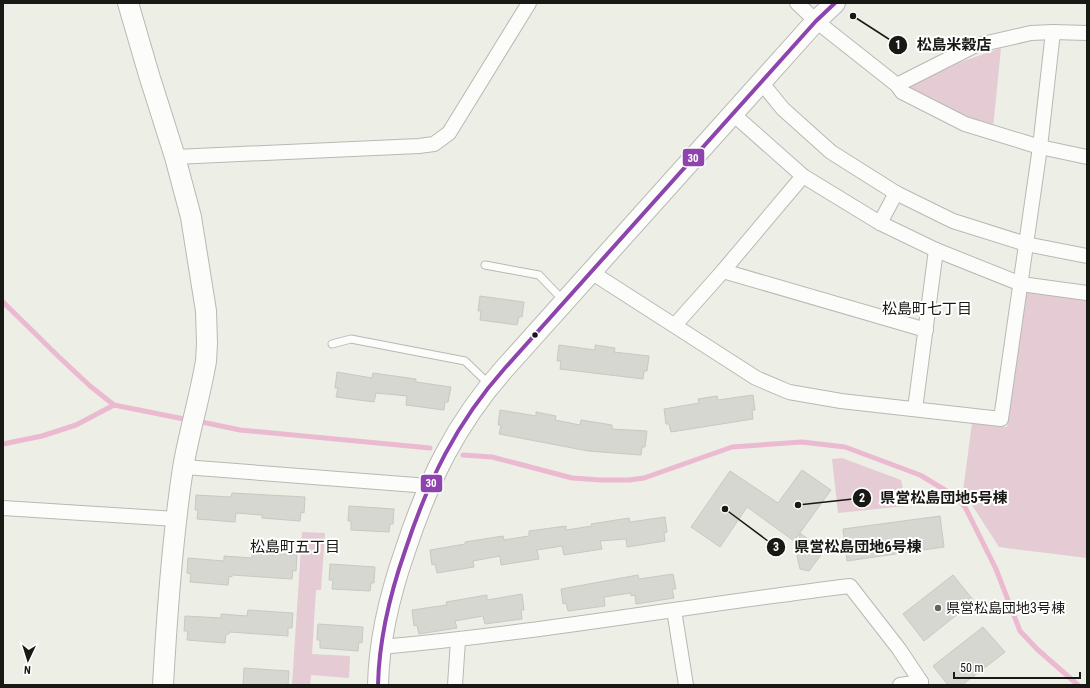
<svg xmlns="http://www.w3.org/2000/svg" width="1090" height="688" font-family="'Roboto Condensed','Noto Sans JP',sans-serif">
<rect width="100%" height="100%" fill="#edeee6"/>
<!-- green -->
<g fill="#e4cbd4">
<path d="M1001,48L993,128L910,94L908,87L958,63Z"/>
<path d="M1026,291L1087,296V558L999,547L963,491L972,423L1007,427Z"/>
<path d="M842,458L901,480L906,506L838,513L832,459Z"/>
<path d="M302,532L325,533L321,590H316L312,654L350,656L349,678L311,675L310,685H292Z"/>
</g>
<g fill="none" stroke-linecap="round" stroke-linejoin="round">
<!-- stream -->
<g stroke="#ebbad0" stroke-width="5">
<path d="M3,302L59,357L90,386L114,405L189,420"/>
<path d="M197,421L240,430L430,448"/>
<path d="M3,444L42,436L76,425L114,405"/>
<path d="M463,455L492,457L572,478L601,480H629L644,478L732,447L802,442L845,447L920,475L955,496L965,507L996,569L1020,631L1037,649L1078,685"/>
</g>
</g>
<!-- building -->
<g fill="#d6d7d1" stroke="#c8c9c3">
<path d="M480,296L524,302L522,317H519L517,325L480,320L481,311H478Z"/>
<path d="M559,345L595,350V345L615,348L614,352L649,356L647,371H644L643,379L560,369L561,361H557Z"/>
<path d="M337,372L372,378L373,373L416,379V382L451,387L448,402H445L444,410L406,405L407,396L376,393L374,402L336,397L338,388H335Z"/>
<path d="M753,395L755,410H752L753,419L671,432L669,424H666L664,409L699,403L698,399L717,396L718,400Z"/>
<path d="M500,410L536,416V412L556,416L555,420L580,425L581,420L612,425V429L647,431L645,447H642L641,455L588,451L499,434L501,425H498Z"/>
<path d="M802,470L831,490L794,541L747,507L720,547L691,527L730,471L778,503Z"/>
<path d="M232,493L305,497L304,513L301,512L300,521L262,518V515L236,513L235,522L197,519L198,510H195L196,495L231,497Z"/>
<path d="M349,506L394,509L393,524H390L389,532L351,530V521H348Z"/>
<path d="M940,516L944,547L847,561L843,529Z"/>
<path d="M665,517L667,532L664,533L665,541L627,547L626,539L600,541L602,549L564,555L562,546L537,550L539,559L501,565L500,556L473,561L474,567L437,573L435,564L432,565L430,550L465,544V542L503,536L504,540L529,536V531L566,526V530L592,526L591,524L629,518L630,522Z"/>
<path d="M800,533L824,551L809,571L800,569L797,556Z"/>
<path d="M252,552L297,555L296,571L293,570L292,579L232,575V577L229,576L228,585L190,582L191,574L187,573L188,558L224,561V556L252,558Z"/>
<path d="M330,564L375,567L374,583H371L370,591L332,589L333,580H329Z"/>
<path d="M673,574L676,589H672L674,598L636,604L635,595L631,596V593L604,597L605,606L568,611L566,603L563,604L561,589L638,575L639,579Z"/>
<path d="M953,575L974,601L924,641L903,614Z"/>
<path d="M522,594L524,610H521L522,619L485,624L483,616L455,621L457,628L419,634L417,625L414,626L412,610L447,605L446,602L487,595V600Z"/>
<path d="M248,610L293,613L292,628H288V636L229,632V634H226L225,643L187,640L188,631H184L185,616L221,618V614L247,616Z"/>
<path d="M318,624L363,627L362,643L359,642L358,651L320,648V640H317Z"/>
<path d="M983,627L1005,652L962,685H948L933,666Z"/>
<path d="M244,668L289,671L288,685H243Z"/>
</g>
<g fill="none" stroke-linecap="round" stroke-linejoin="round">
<defs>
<g id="lane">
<path d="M485,265L539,275L563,300"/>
<path d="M332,344L351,339L465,361L490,385"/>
</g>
<g id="street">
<path d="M797,3L816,21L897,85L902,92L965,124L1040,147L1087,157"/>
<path d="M761,82L783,109L831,152L896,193L953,221L1026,244L1087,256"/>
<path d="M897,85L974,46L1031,33L1053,32L1087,33"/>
<path d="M733,114L803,176L880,223L936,250L1021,284L1087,293"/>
<path d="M175,157L419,146L434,144L449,133L529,3"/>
<path d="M880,223L896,193"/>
<path d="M723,271L926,330"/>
<path d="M591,272L756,378L789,392L841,401L1001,419L1040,147L1053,32"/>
<path d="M675,325L723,271L803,176"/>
<path d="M915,409L936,250"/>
<path d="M184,467L429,486"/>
<path d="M3,508L176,519"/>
<path d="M674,610L686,685"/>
<path d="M381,647C538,633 693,605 850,586L899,649L921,682V685"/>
<path d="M455,685L458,640"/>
<path d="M900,685L921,682"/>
</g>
<g id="secondary">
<path d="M128,3L149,75L175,157L191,217L206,311L207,344L206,361C200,397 189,432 183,468C172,540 167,613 163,685"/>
<path d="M378,685C379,639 390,594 405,551C428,481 456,423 505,368L816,21L835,3"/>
</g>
</defs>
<!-- lane casing -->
<use href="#lane" stroke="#b8b9b3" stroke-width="9"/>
<!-- street casing -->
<use href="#street" stroke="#b8b9b3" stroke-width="16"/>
<!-- secondary casing -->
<use href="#secondary" stroke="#b8b9b3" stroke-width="22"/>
<!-- lane -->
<use href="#lane" stroke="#fcfcfb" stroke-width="7"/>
<!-- street -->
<use href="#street" stroke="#fcfcfb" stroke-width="14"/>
<!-- secondary -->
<use href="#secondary" stroke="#fcfcfb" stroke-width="20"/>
<defs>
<path id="bus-1" d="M378,685C379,639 390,594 405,551C428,481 456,423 505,368L816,21L835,3"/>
</defs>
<!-- bus-1 casing -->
<use href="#bus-1" stroke="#fff" stroke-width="7"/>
<!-- bus-1 -->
<use href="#bus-1" stroke="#8e44ad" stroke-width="4"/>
</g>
<!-- markers -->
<circle fill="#181914" stroke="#fff" stroke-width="1.5" cx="535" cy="335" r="3.5"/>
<circle fill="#63645e" stroke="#fff" stroke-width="1.5" cx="938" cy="608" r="4"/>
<g text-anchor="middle" stroke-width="4" stroke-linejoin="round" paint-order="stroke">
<!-- poi labels -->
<g font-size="14" fill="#181914" stroke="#fff" text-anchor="start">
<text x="946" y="613">県営松島団地3号棟</text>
</g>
<!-- neighbourhood labels -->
<g font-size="15" fill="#181914" stroke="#fff">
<text x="927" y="314">松島町七丁目</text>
<text x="295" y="552">松島町五丁目</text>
</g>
</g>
<!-- callouts -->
<path fill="none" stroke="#181914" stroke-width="1.5" d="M853 16L898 45M798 505L862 498M725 509L776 547"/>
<g fill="#181914" stroke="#fff" stroke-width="1.5">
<circle cx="853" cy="16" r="4"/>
<circle cx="798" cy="505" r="4"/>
<circle cx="725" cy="509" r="4"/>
<circle cx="898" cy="45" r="10"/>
<circle cx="862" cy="498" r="10"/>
<circle cx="776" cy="547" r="10"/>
</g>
<g font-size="12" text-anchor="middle" font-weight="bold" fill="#fff">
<text x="898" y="49">1</text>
<text x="862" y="502">2</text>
<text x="776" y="551">3</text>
</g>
<g font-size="15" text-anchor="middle" font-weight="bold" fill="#181914" stroke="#fff" stroke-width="4" stroke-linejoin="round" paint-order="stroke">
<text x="954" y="50">松島米穀店</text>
<text x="944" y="503">県営松島団地5号棟</text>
<text x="858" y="552">県営松島団地6号棟</text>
</g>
<g stroke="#fff" stroke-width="1.5">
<rect x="682" y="148" width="23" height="19" rx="4" fill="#8e44ad"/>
<rect x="420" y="474" width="23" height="19" rx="4" fill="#8e44ad"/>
</g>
<g font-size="11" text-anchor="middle" font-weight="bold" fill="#fff">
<text x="693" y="162">30</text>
<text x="431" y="487">30</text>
</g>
<!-- border -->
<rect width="1090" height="688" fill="none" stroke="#181914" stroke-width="8"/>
<!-- north arrow -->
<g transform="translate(28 660) rotate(184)" stroke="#ffffff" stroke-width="3" paint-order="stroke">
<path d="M0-3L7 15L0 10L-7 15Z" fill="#181914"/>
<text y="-6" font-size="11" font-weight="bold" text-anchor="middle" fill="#181914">N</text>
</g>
<!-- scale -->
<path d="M954 672v6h126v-6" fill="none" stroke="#181914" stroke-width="2"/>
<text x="960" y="672" font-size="12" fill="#181914" stroke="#ffffff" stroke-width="3" paint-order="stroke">50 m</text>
</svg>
